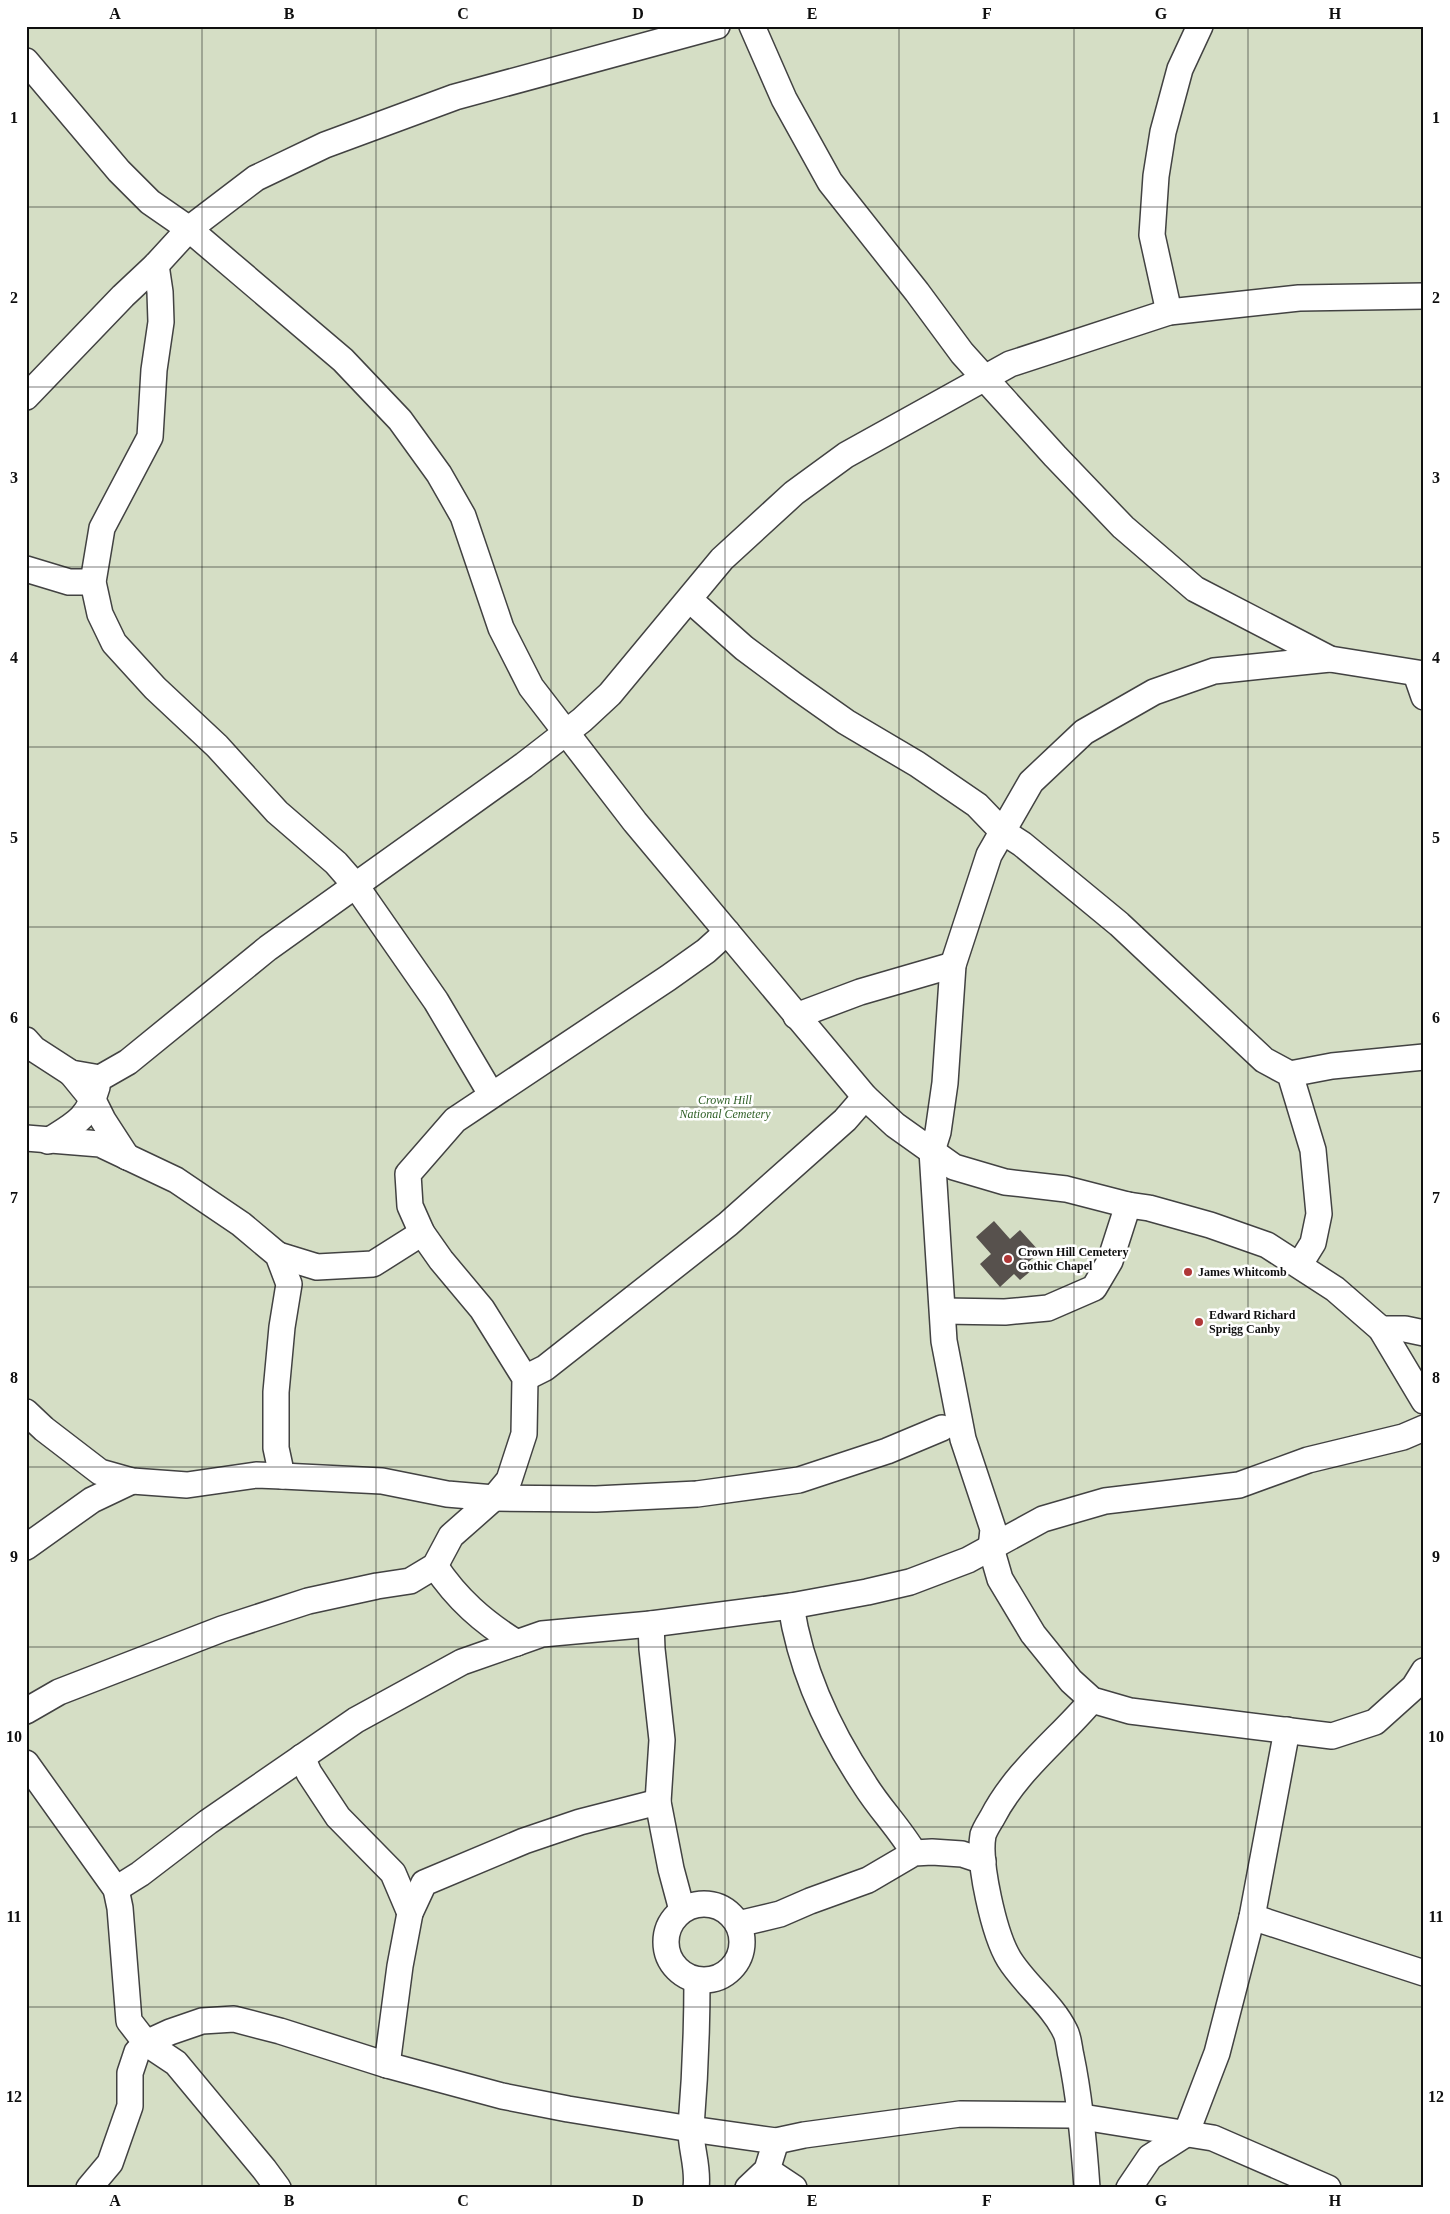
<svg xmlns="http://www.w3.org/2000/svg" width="1450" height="2214" font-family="'Times New Roman',serif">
<rect width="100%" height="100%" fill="#fdfcf3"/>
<!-- cemetery -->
<rect fill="#d5dec5" x="26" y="26" width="1398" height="2162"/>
<!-- building -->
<path fill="#57514d" d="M994,1221L1010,1239L1020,1230L1040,1252L1026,1264L1032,1270L1020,1280L1014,1274L1000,1287L980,1264L991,1254L976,1237Z"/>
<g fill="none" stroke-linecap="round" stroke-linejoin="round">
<defs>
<g id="minor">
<path d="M717,26L455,97L325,145L256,178L189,229L343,360L400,420L439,474L463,516L501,628L531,687L635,822L865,1097L895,1125L954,1167L1005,1182L1066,1189L1128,1205L1149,1208L1210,1225L1267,1245L1335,1289L1381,1329L1424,1401"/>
<path d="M752,26L784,99L830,182L917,292L962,353L1055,456L1123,527L1195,589L1330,659L1424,674"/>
<path d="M26,61L119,171L150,202L189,229L156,265L123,296L26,397"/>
<path d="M156,265L160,292L161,322L154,370L150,437L102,528L93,582L100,614L114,643L155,688L217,746L277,812L336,863L356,886L436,1001L491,1094"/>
<path d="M1169,312L1152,235L1156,176L1163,132L1180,69L1200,26"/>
<path d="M26,569L69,582H93"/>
<path d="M690,600L744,648L795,686L846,722L917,764L977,805L1002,831L1022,844L1119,924L1264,1060L1290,1074L1313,1150L1319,1214L1313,1243L1300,1264"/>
<path d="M1330,659L1214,671L1154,692L1084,732L1031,782L989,855L953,965L945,1083L938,1132L932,1151L944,1341L963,1439L993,1529L991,1548L1000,1579L1033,1634L1071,1681L1092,1700L1130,1711L1332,1736L1375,1722L1414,1687L1424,1671"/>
<path d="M1416,674L1424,697"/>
<path d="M796,1016L860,992L953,965"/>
<path d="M26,1040L34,1049L71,1073L100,1078L128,1062L268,948L524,765L582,720L610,694L722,559L794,493L846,455L1010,364L1169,312L1299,298L1424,296"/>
<path d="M71,1073L93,1100L103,1120L127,1157"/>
<path d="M1290,1074L1332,1066L1424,1057"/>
<path d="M26,1138L100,1144L176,1180L241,1224L278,1255L289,1284L282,1327L276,1392V1448L282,1476"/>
<path d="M48,1141C75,1124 88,1119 97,1087"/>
<path d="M278,1255L317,1267L373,1264L422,1233"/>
<path d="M943,1311L1005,1312L1048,1308L1094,1288L1110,1261L1128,1205"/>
<path d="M1381,1329H1405L1424,1333"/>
<path d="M525,1378L545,1368L728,1224L845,1120L865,1097"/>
<path d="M26,1412L44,1429L100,1472L132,1481L187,1485L256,1475L282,1476L382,1481L447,1494L494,1498L596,1499L697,1494L799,1480L887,1451L942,1428"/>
<path d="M26,1547L92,1500L132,1481"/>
<path d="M435,1566C457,1599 483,1622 517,1643"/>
<path d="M791,1606C801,1670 829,1731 865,1785C880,1809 900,1829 914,1853"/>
<path d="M651,1624L652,1649L662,1740L658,1802L671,1869L682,1910"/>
<path d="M26,1711L59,1692L222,1629L308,1601L377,1586L410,1581L435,1566L451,1536L494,1498L509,1480L524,1434L525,1378L482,1309L441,1260L422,1233L410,1206L408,1174L455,1120L668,978L706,951L727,932"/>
<path d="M302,1757L309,1773L338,1817L393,1873L410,1913"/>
<path d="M26,1763L116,1889L120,1908L129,2021L146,2043L176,2063L264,2169L278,2188"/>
<path d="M116,1889L140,1874L208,1822L356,1720L462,1662L542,1634L651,1624L791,1606L867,1592L910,1582L968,1560L1043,1519L1105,1501L1239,1485L1308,1460L1403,1437L1424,1428"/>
<circle cx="704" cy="1942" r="38"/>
<path d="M1252,1917L1424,1973"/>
<path d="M738,1924L780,1914L810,1901L868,1880L914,1853L932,1852L962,1854L983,1861"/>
<path d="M387,2065L400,1966L410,1913L424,1883L524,1841L580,1822L658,1802"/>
<path d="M767,2170L794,2188"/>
<path d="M89,2188L110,2163L130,2106V2073L137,2052L146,2043L170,2032L202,2021L234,2019L280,2031L387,2065L502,2096L568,2109L691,2129L776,2141L804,2135L960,2114L1070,2115L1213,2138L1328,2188"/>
<path d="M696,2188C699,2167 690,2147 691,2127C695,2078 697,2029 697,1980"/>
<path d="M748,2188L767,2170L776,2141"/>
<path d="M1087,2188C1084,2144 1080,2099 1071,2056C1069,2048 1069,2038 1065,2031C1052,2004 1025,1985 1009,1959C994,1934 978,1863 983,1835C985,1829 989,1823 992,1818C1016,1771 1058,1740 1092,1700"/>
<path d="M1129,2188L1150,2157L1186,2134L1217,2053L1252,1917L1287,1730"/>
</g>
</defs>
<!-- minor casing -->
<use href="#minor" stroke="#424242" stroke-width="28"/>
<!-- minor -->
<use href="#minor" stroke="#fff" stroke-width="25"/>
</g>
<!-- grid -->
<path fill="none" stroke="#0f0f0f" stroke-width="1" stroke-opacity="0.55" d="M202,26V2188M376,26V2188M551,26V2188M725,26V2188M899,26V2188M1074,26V2188M1248,26V2188M26,207H1424M26,387H1424M26,567H1424M26,747H1424M26,927H1424M26,1107H1424M26,1287H1424M26,1467H1424M26,1647H1424M26,1827H1424M26,2007H1424"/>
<!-- markers -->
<g fill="#af3737" stroke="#fff" stroke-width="2">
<circle cx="1008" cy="1259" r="5"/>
<circle cx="1188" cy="1272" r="5"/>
<circle cx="1199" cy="1322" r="5"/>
</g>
<g text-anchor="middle" stroke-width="5" stroke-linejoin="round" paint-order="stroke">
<!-- park labels -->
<g font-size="12" font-style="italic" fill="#306027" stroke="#fff">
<text x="725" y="1104">Crown Hill<tspan x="725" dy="14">National Cemetery</tspan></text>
</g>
<!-- poi labels -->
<g font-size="12" font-weight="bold" fill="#0f0f0f" stroke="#fff" text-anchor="start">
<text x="1018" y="1256">Crown Hill Cemetery<tspan x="1018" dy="14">Gothic Chapel</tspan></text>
<text x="1198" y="1276">James Whitcomb</text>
<text x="1209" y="1319">Edward Richard<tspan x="1209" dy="14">Sprigg Canby</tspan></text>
</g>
</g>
<!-- border -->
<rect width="1450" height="2214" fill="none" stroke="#ffffff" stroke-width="55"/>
<rect x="28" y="28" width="1394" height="2158" fill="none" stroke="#0f0f0f" stroke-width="2"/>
<g font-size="16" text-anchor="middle" font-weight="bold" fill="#0f0f0f">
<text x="115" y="19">A</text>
<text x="289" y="19">B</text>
<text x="463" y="19">C</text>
<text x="638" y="19">D</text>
<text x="812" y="19">E</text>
<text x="987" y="19">F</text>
<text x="1161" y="19">G</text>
<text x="1335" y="19">H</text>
<text x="14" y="123">1</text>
<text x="1436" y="123">1</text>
<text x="14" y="303">2</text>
<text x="1436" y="303">2</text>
<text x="14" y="483">3</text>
<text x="1436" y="483">3</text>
<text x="14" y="663">4</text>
<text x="1436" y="663">4</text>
<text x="14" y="843">5</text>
<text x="1436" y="843">5</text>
<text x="14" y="1023">6</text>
<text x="1436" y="1023">6</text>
<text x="14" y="1203">7</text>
<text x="1436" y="1203">7</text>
<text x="14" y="1383">8</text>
<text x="1436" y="1383">8</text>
<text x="14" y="1562">9</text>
<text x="1436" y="1562">9</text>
<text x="14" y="1742">10</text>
<text x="1436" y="1742">10</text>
<text x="14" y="1922">11</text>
<text x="1436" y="1922">11</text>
<text x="14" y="2102">12</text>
<text x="1436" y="2102">12</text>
<text x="115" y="2206">A</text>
<text x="289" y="2206">B</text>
<text x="463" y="2206">C</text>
<text x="638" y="2206">D</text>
<text x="812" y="2206">E</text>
<text x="987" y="2206">F</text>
<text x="1161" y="2206">G</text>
<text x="1335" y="2206">H</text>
</g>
</svg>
